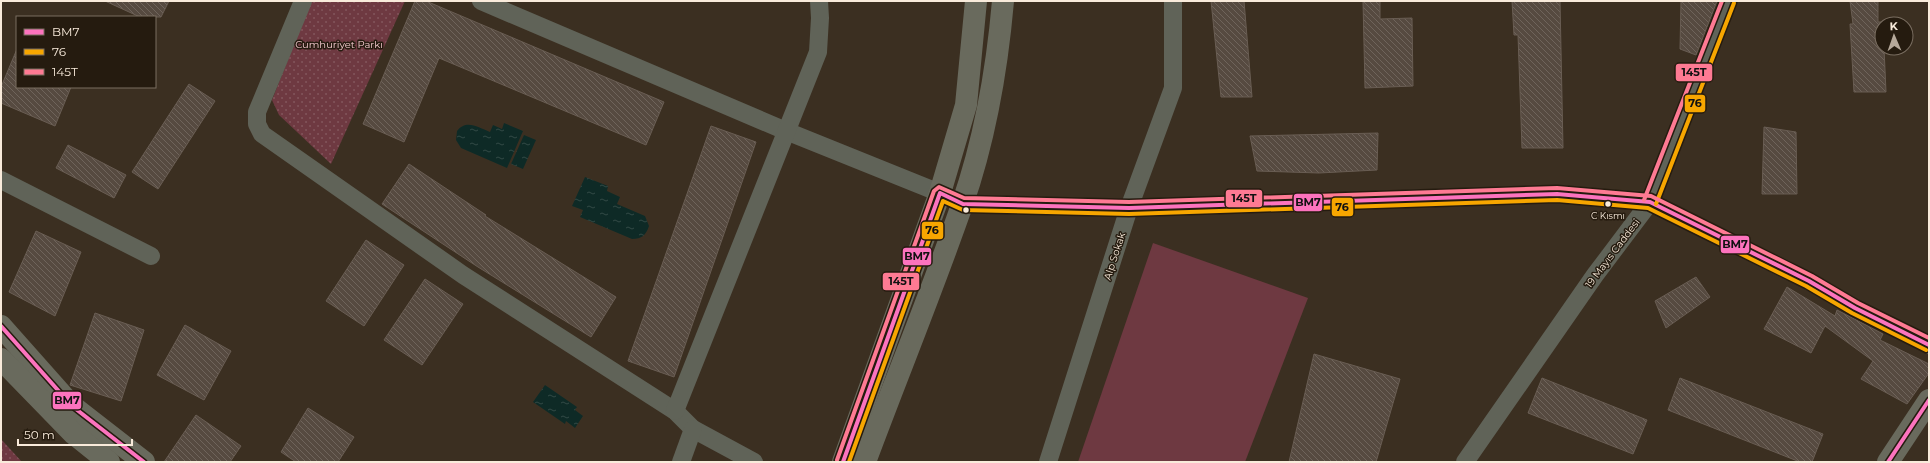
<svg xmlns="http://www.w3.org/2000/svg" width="1930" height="463" font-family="Montserrat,sans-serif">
<defs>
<pattern id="park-dots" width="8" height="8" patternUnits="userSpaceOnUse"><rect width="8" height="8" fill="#6e3941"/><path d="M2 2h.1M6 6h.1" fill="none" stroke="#83565c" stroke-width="1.8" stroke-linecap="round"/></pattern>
<pattern id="water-ripples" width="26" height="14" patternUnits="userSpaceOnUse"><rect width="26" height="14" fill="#0e2a26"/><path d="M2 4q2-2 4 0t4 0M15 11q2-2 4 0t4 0" fill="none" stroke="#324945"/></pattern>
<pattern id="building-back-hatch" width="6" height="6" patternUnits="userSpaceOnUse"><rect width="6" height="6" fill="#564a40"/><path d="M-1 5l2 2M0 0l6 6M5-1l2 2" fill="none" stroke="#6f645b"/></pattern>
</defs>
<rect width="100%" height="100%" fill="#3b2f21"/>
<!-- grass -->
<path fill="#6e3941" d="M1153,243L1308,298L1245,462H1078Z"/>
<!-- park -->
<g fill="url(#park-dots)">
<path d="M311,1H405L331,164L279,115L272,100Z"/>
<path d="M1,439L22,462H1Z"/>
</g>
<!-- water -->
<g fill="url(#water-ripples)">
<path d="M504,123L523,131L507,168L461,148L456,140L457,131C466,119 478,127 490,132L493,125L502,129Z"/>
<path d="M524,135L536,140L523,169L511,164Z"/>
<path d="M585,177L608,186L607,191L620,197L617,204L645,216L649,226C646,235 642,239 632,239L580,217L583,210L572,206Z"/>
<path d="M545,385L577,407L575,410L583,416L575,428L566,421L565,424L533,402Z"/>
</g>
<!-- building -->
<g fill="url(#building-back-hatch)" stroke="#695d53">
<path d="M105,1H169L161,17H140Z"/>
<path d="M415,1H426L664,102L646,145L439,58L404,142L363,124Z"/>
<path d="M1211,1H1244L1252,97H1221Z"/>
<path d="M1363,1H1380V19L1412,18L1413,86L1365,88Z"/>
<path d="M1512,1H1560L1563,148H1522L1518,35H1514Z"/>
<path d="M1681,1H1717L1696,55L1680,49Z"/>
<path d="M1850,1H1878V22H1882V48H1884L1886,92H1854L1850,24H1853Z"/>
<path d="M17,49V87H71L55,126L1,103V87Z"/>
<path d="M189,84L215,101L158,189L132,172Z"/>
<path d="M711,126L756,142L674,377L628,361Z"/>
<path d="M1764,127L1796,132L1797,194H1762Z"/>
<path d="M1378,133L1377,170L1319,173L1257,171L1250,136Z"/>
<path d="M68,145L126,175L114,198L56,168Z"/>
<path d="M409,164L486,215L485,216L616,297L591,337L478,267L382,204Z"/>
<path d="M36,231L81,252L55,316L9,292Z"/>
<path d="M366,240L404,265L364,326L326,301Z"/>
<path d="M1696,277L1710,297L1666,328L1655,301Z"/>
<path d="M425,279L463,304L422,365L384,340Z"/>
<path d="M1787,287L1835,316L1837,310L1883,334L1880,340L1929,364V373L1907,404L1861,379L1873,361L1825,326L1811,353L1764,329Z"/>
<path d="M95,313L144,330L121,401L70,385Z"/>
<path d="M185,325L231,351L204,400L157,375Z"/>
<path d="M1314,354L1400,379L1376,462H1289Z"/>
<path d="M1542,378L1647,420L1633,454L1528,413Z"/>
<path d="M1680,378L1823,434L1812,462H1800L1668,410Z"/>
<path d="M308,408L354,437L338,462H296L281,452Z"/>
<path d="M196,415L241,446L230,462H164Z"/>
</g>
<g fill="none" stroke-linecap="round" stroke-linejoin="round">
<!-- minor -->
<g stroke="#606358" stroke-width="18">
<path d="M303,1L257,112V124L262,134L463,275L675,411L693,429L754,462"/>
<path d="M481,1L786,131L940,193"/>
<path d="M1,180L151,256"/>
<path d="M963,204L1129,208L1557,194L1650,202L1809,281L1855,308L1929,345"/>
<path d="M675,411L818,52L820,18L819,1"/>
<path d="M681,462L693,429"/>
<path d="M1048,462L1129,208L1173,88V1"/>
<path d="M1465,462L1595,275L1650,202L1728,1"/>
</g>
<!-- major -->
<g stroke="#696a5d" stroke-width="22">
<path d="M1,326L72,406L144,462"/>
<path d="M1,359L74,434L109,462"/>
<path d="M843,462L940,193L966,105L976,1"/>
<path d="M865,462C897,376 932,291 962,205C985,139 997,70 1003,1"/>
<path d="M1888,462L1929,400"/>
</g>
<defs>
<g id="bus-1">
<path d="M1,326L72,406L144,462"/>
<path d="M843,462L940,193L963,204L1129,208L1557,194L1650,202L1809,281L1855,308L1929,345"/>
<path d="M1888,462L1929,400"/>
</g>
<g id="bus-2">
<path d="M1656,204L1734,3"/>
<path d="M849,462L943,201L963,210L1129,214L1557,200L1648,208L1806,286L1852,313L1926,350"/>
</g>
<g id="bus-3">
<path d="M1644,200L1722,1"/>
<path d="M837,460L934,191L939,187L964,198L1129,202L1557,188L1651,196L1812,276L1858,303L1929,338"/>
</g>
</defs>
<!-- bus-1 casing -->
<use href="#bus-1" stroke="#251b0f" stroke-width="7"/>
<!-- bus-2 casing -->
<use href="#bus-2" stroke="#251b0f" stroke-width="7"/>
<!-- bus-3 casing -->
<use href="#bus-3" stroke="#251b0f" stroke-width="7"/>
<!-- bus-1 -->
<use href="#bus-1" stroke="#fc73be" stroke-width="4"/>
<!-- bus-2 -->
<use href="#bus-2" stroke="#f7a600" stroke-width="4"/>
<!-- bus-3 -->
<use href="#bus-3" stroke="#fe7a93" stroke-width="4"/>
</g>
<!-- markers -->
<g fill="#f9ebdb" stroke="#251b0f" stroke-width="1.5">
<circle cx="1608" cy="204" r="3.5"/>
<circle cx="966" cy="210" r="3.5"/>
</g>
<g text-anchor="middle" stroke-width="3" stroke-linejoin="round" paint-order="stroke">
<!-- bus labels -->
<g font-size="9" fill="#f9ebdb" stroke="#251b0f">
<text x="1608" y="219">C Kısmı</text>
</g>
<!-- park labels -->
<g font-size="10" fill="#f8ccd2" stroke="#251b0f">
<text x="339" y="48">Cumhuriyet Parkı</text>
</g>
<!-- street labels -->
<g font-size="10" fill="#f9ebdb" stroke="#251b0f">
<text transform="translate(1612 253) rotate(-53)" y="4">19 Mayıs Caddesi</text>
<text transform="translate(1114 256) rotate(-72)" y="4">Alp Sokak</text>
</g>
</g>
<g stroke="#251b0f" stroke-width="1.5">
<rect x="1675" y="63" width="38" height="19" rx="4" fill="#fe7a93"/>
<rect x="1684" y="94" width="22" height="19" rx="4" fill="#f7a600"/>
<rect x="1225" y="189" width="38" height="19" rx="4" fill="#fe7a93"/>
<rect x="1293" y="193" width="30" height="19" rx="4" fill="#fc73be"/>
<rect x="1331" y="197" width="23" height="20" rx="4" fill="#f7a600"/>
<rect x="921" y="221" width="23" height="19" rx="4" fill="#f7a600"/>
<rect x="1720" y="235" width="30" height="19" rx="4" fill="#fc73be"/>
<rect x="902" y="247" width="30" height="19" rx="4" fill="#fc73be"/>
<rect x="882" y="272" width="38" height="19" rx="4" fill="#fe7a93"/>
<rect x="52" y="391" width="30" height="19" rx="4" fill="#fc73be"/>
</g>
<g font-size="11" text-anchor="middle" font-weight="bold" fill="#111">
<text x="1694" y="76">145T</text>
<text x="1695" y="107">76</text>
<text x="1244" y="202">145T</text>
<text x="1308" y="206">BM7</text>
<text x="1342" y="211">76</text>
<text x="932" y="234">76</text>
<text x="1735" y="248">BM7</text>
<text x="917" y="260">BM7</text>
<text x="901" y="285">145T</text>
<text x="67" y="404">BM7</text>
</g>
<!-- border -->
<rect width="1930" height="463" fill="none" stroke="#f9ebdb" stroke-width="4"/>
<!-- legend -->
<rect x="16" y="16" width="140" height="72" fill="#251b0f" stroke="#7a6e61"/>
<rect x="24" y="29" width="20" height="6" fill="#fc73be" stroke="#7a6e61"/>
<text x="52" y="36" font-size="12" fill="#f9ebdb">BM7</text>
<rect x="24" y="49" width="20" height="6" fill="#f7a600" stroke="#7a6e61"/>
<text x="52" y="56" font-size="12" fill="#f9ebdb">76</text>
<rect x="24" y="69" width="20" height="6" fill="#fe7a93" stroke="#7a6e61"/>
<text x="52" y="76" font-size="12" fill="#f9ebdb">145T</text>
<!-- north arrow -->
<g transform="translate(1894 36) rotate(358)"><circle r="19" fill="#251b0f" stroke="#7a6e61"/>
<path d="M0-3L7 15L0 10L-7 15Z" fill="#b6a99a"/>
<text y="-6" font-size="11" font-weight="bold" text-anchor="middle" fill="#f9ebdb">K</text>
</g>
<!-- scale -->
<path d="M18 439v6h114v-6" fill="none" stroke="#f9ebdb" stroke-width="2"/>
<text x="24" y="439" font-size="12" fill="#f9ebdb" stroke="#251b0f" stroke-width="3" paint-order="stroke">50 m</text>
</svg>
